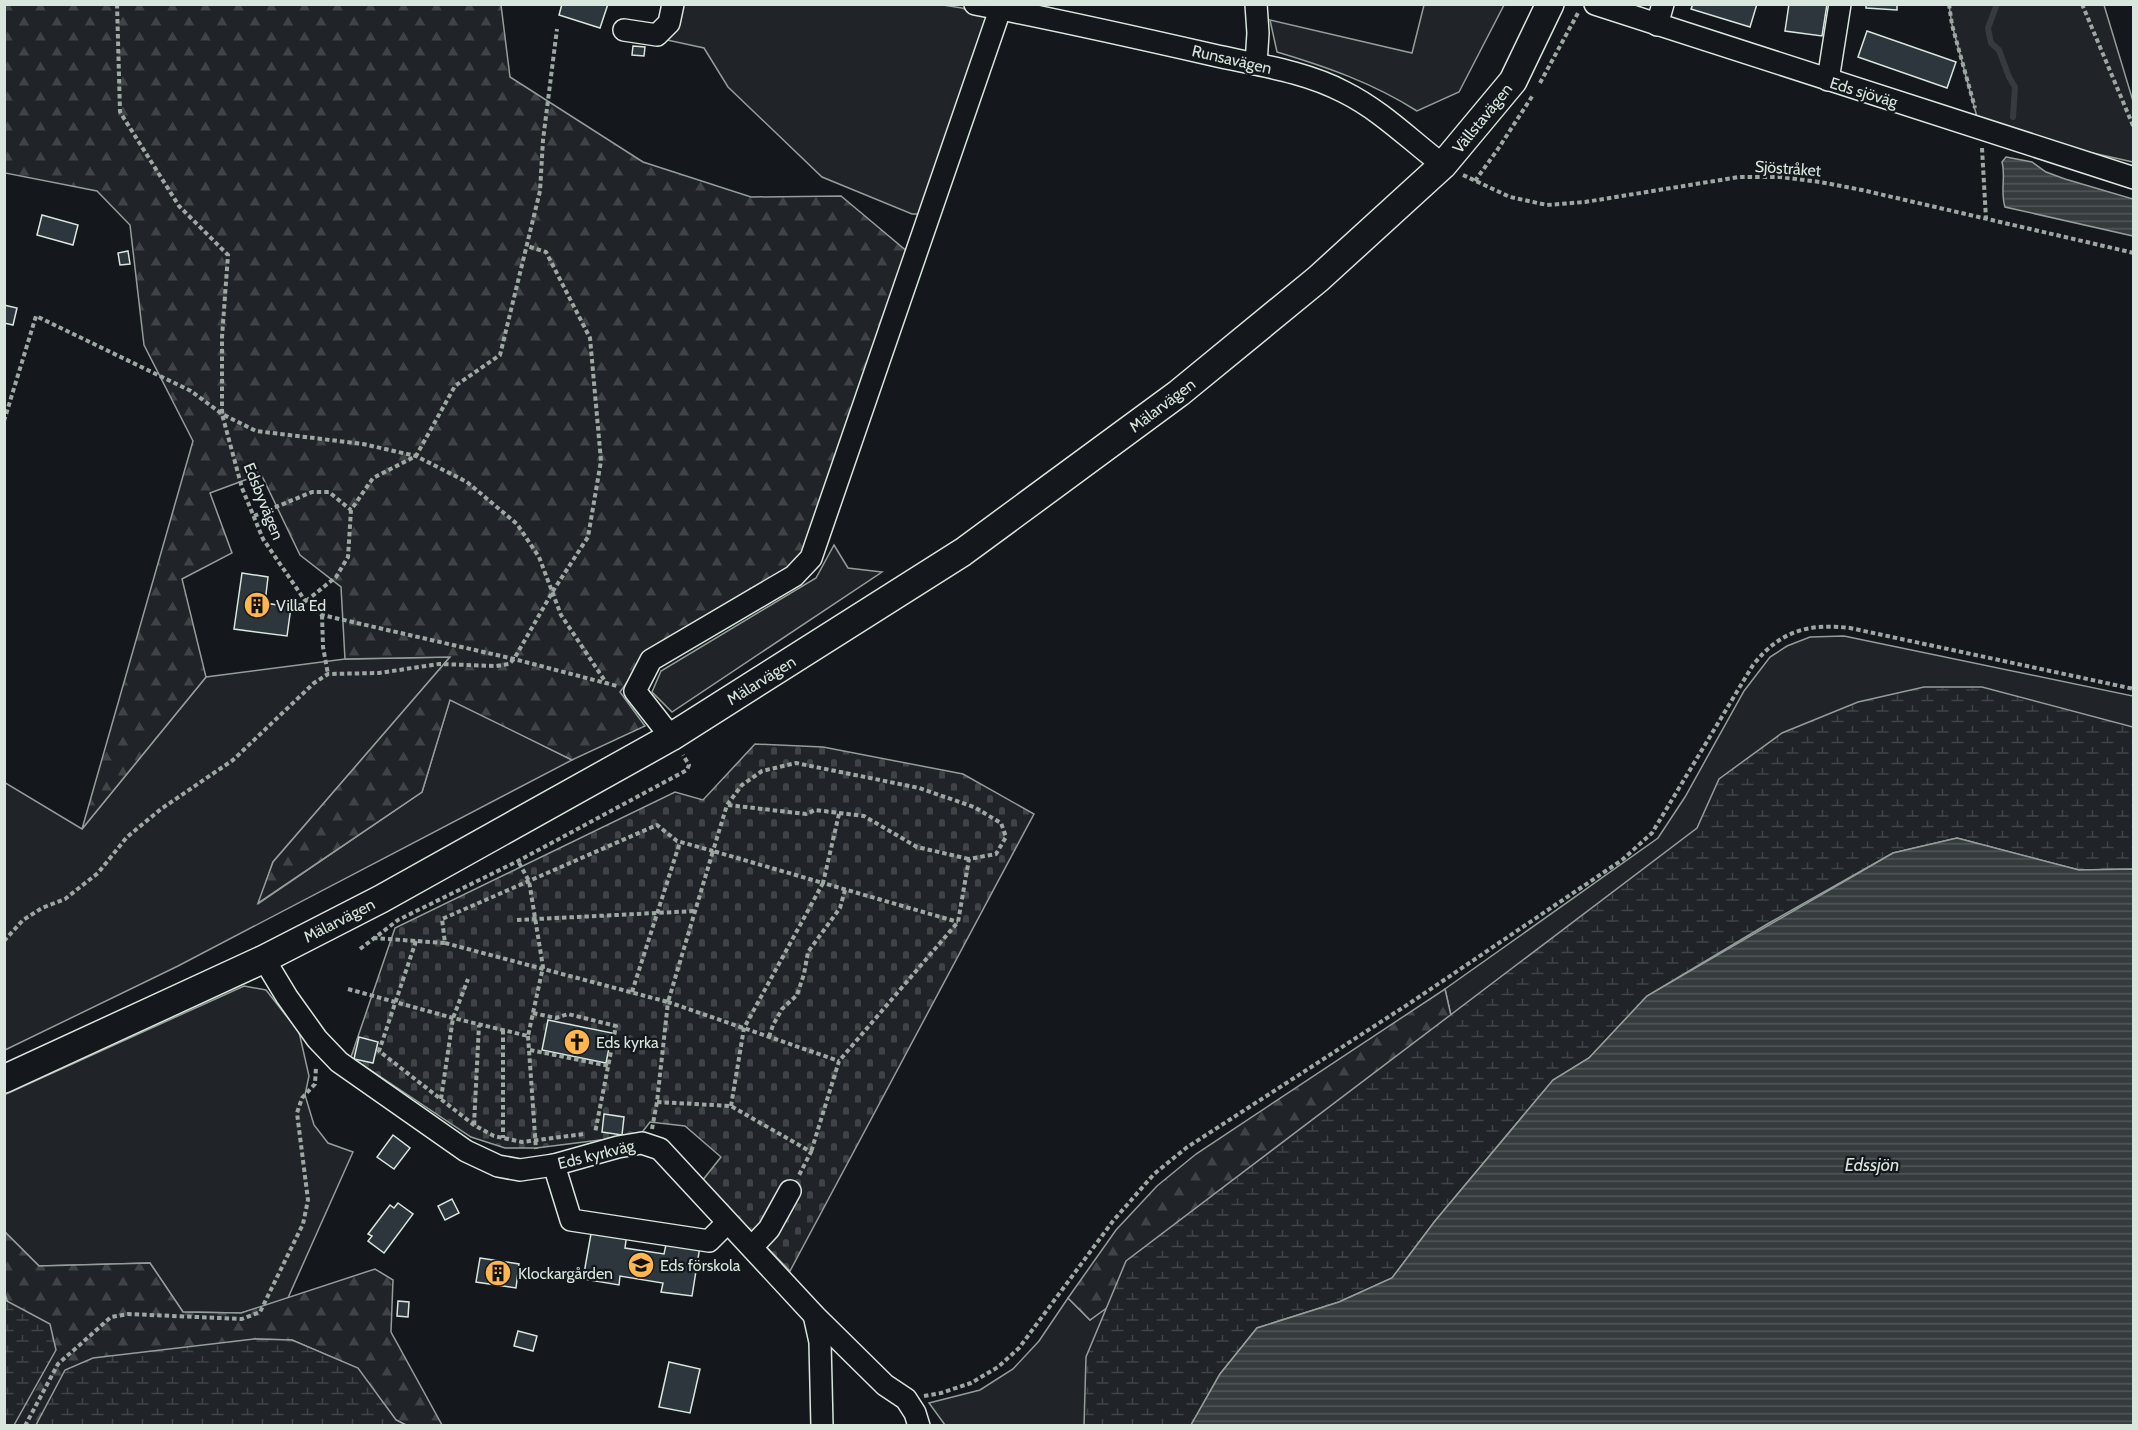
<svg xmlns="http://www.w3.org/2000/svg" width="2138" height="1430" font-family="Cabin,sans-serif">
<defs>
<pattern id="forest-firs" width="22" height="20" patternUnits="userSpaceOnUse" patternTransform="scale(1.5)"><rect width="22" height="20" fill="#202428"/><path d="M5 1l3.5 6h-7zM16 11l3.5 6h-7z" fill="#404447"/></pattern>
<pattern id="wetland-marsh" width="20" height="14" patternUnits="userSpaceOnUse" patternTransform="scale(1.5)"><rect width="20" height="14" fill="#202428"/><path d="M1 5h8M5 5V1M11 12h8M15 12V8" fill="none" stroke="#404447"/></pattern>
<pattern id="cemetery-stones" width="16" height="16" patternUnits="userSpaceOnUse" patternTransform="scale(1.5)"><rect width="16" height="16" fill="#202428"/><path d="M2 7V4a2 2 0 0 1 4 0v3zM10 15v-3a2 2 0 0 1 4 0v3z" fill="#404447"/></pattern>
<pattern id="water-rules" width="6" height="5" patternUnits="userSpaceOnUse" patternTransform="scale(1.5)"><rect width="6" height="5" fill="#363b3e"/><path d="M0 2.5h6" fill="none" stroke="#525759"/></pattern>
</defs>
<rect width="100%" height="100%" fill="#14181c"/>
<!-- green -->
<g fill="#202428" stroke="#939e99" stroke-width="1.5">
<path d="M682,5H943L962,8L993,18L921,214H912L822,177L728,87L704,48L667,40L682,10Z"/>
<path d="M1424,5H1504L1459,92L1417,111C1373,83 1327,67 1277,52L1270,20L1412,53Z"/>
<path d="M1949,5H2104L2133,101V162L1980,128L1952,25Z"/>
<path d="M834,545L848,568L882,572L672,712L652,692L661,671L816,578Z"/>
<path d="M1844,636L2133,696V869L2079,870L1191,1423V1425H945L929,1403L980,1390L1013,1369L1039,1341L1068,1298L1090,1320L1454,1029L1445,989L1658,838L1685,797L1744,691L1770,657L1787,646L1810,637Z"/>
<path d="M450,657L273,862L259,903L422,792L450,699L572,760L178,966L5,1050L4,782L82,829L206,677L345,659Z"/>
<path d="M244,986L266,990L299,1032L309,1076L305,1095L314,1125L328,1143L353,1152L287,1300L241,1313L183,1312L150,1263L39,1266L5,1232L4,1095Z"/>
</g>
<!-- forest -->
<g fill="url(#forest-firs)" stroke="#939e99" stroke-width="1.5">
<path d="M4,5H501L510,77L643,162L751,197L841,196L909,253L798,563L646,656L620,692L645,726L572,760L450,700L422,792L258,903L273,862L450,657L345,659L341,587L300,555L261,474L210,493L232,553L182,579L206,677L82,829L193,441L144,345L130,225L97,191L5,173Z"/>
<path d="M1445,989L1454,1029L1140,1284L1090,1320L1068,1298L1116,1230L1157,1186L1196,1154Z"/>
<path d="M5,1232L39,1266L150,1263L183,1312L241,1313L375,1269L393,1280L391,1332L442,1425H406L396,1420L357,1368L292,1340L254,1339L261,1425H5L4,1323L11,1312L5,1294Z"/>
</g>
<!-- wetland -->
<g fill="url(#wetland-marsh)" stroke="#939e99" stroke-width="1.5">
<path d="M1924,687H1982L2133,727V869L2079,870L1957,838L1893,853L1769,923L1647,996L1589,1058L1553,1080L1435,1221L1392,1278L1339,1302L1257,1328L1220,1374L1191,1425L1084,1426L1086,1357L1126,1261L1697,828L1719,779L1782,733L1858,702Z"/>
<path d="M5,1300L50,1324L56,1350L14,1425H5Z"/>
<path d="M254,1339L292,1340L358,1368L396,1420L406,1425H36L65,1370L93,1358Z"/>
</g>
<!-- cemetery -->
<path fill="url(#cemetery-stones)" stroke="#939e99" stroke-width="1.5" d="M755,744L823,747L963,774L1034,814L790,1271L702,1181L721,1157L685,1126L650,1122L640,1135L536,1148H505L471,1137L351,1057L395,928L675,792L703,800Z"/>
<!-- water -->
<g fill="url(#water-rules)" stroke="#939e99" stroke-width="1.5">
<path d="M2006,157L2032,162L2046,172L2065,179L2133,199V236L2005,207C2000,192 2006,176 2002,162Z"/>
<path d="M1957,838L2079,870L2133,869V1425H1191L1220,1374L1257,1328L1339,1302L1392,1278L1435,1221L1553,1080L1589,1058L1647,996L1893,853Z"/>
</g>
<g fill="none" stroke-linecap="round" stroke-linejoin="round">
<!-- stream -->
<path stroke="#363b3e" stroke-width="6" d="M1997,4L1988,28L1991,43L1999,50L2009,77L2015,87L2013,117"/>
</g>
<!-- building -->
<g fill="#2c363c" stroke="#d8e6dc" stroke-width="1.5">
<path d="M562,4H608L600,28L559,15Z"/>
<path d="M1693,4H1757L1750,27L1691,9Z"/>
<path d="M1789,4H1827L1822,36L1785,31Z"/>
<path d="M1866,4H1897V10L1866,8Z"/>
<path d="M1867,31L1956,62L1947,88L1858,57Z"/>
<path d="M633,46L645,47L644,56L632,55Z"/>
<path d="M42,215L78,225L73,245L37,235Z"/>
<path d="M128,251L130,264L120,265L118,253Z"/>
<path d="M4,305L17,308L13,325L4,323Z"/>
<path d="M242,573L268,577L265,603L291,607L287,636L234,629Z"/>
<path d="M548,1020L612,1033L606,1063L542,1050Z"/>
<path d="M359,1037L378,1042L373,1063L354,1059Z"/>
<path d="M604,1114L624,1117L622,1135L602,1132Z"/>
<path d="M393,1135L410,1148L394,1169L377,1157Z"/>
<path d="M452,1199L459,1213L445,1220L438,1206Z"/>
<path d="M398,1203L413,1214L384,1253L368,1241L372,1236L368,1234L390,1205L394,1208Z"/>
<path d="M592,1228L627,1233L625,1248L664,1254L667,1240L700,1246L692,1296L661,1292L663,1283L620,1276L619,1285L583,1279Z"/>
<path d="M480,1258L519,1264L516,1288L476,1282Z"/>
<path d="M398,1301L409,1302L408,1317L397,1316Z"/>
<path d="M518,1331L537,1336L533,1351L514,1346Z"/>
<path d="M669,1362L700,1369L690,1413L659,1407Z"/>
</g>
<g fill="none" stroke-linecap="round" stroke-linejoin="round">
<defs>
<g id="minor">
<path d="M975,4C1055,19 1134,37 1213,55C1257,65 1304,71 1344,92C1382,111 1410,140 1443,165"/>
<path d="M1595,4L2134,178"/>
<path d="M1657,25L1663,4"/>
<path d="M624,30L657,35L669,23L673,4"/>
<path d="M1256,64L1258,33L1256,4"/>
<path d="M1828,80L1840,4"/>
<path d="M671,737L635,691L651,660L794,576L811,558L1002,4"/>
<path d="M264,959L287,997L317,1039L339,1062L466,1151L498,1166L520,1170L554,1165L618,1147L642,1143L660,1149L814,1315L885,1385L906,1399L915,1413L919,1426"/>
<path d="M554,1165L571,1220L709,1241L727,1223"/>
<path d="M752,1247L769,1229L790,1191"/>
<path d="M814,1315L820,1342L822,1426"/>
</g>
<path id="major" d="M4,1079L264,959L381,899L671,737L963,552L1179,393L1318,279L1443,165L1513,81L1550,4"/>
</defs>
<!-- minor casing -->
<use href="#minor" stroke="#d8e6dc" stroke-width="24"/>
<!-- major casing -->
<use href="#major" stroke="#d8e6dc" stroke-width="30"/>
<!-- path -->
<g stroke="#9da8a2" stroke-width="4" stroke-dasharray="4.5 3" stroke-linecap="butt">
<path d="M117,4L120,112L179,206L228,255L222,337V414L256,431L363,444L416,456L467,482L517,524L539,557L561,615L607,684"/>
<path d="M1949,4L1952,25L1975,108"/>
<path d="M2082,4L2134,128"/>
<path d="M1540,83L1578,13"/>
<path d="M1982,148L1986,219"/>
<path d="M1463,175L1510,197L1547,205L1585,202L1739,177H1780L1820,182L1862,190L2134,253"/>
<path d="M1475,181L1498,149L1533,95"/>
<path d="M4,421L36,316L191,391L222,414L242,488L263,539L306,602L322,615L514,659L617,686"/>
<path d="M254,516L312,492H329L351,510"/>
<path d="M306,601L336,577L348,557L351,510L373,478L416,456L455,386L500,355L540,191L543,140L557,29"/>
<path d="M322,615L323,647L328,674"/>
<path d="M728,805L806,814L815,810L864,816L917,847L969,859"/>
<path d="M839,814L823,883L958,922"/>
<path d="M517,920L696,911"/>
<path d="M373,938L445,943L442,919L657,825L677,841L713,851L727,805L742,785L762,771L796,763L919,788L974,807L1001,823L1006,837L996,854L969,859L958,922L839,1061L811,1152"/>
<path d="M4,941L23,920L42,908L65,899L98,873L127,837L161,809L233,760L314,683L328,674L379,673L439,664L496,666L509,664L514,659L553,591L588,537L601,461L590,338L546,252L527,246"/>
<path d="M416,941L379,1051L474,1125L494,1136L522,1142L584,1134"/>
<path d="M445,943L668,1002L713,851L823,883L744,1028L731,1106"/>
<path d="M360,949L398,920L518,861L687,770L689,765L683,755"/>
<path d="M348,989L453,1018L528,1036L543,967L529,881L518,861"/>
<path d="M632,992L680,842"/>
<path d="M533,1013L556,1018L568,1014L616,1026L595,1133"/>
<path d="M503,1030V1138"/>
<path d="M528,1036L536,1149"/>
<path d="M769,1037L773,1025L782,1009L797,995L804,974L808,952L840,908L845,890"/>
<path d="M530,1050L609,1066"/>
<path d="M441,1099L453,1018L468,979"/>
<path d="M657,1102L731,1106L811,1152L798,1177"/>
<path d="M474,1125L479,1025"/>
<path d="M652,1129L657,1102L668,1002L839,1061"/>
<path d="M924,1396L941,1393L971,1383L998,1367L1019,1348L1113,1221L1154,1174L1186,1148L1410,1003L1622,860L1652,833L1753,665C1780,631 1808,623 1850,628L2134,689"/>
<path d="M25,1426L58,1364L111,1317L128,1314L242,1319L260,1312L303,1224L308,1200L297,1113L302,1098L315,1084L316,1067"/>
</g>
<!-- minor -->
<use href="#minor" stroke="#14181c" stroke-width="21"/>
<!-- major -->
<use href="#major" stroke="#14181c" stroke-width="27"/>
</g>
<!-- icons -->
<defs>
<symbol id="building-disc" viewBox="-11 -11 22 22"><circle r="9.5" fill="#ffb74d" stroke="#14181c"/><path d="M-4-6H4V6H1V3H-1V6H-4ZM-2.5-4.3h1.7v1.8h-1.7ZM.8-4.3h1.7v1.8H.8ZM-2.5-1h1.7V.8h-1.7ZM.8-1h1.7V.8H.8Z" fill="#111"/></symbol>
<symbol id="church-disc" viewBox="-11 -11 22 22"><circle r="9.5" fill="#ffb74d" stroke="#14181c"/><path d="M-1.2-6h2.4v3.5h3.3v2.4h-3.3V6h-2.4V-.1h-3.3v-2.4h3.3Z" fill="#111"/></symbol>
<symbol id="school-disc" viewBox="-11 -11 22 22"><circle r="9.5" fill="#ffb74d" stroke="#14181c"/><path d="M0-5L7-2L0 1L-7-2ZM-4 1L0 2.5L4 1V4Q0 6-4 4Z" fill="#111"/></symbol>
</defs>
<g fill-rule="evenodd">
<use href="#building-disc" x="242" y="590" width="30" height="30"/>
<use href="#church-disc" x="562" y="1027" width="30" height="30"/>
<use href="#school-disc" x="626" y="1250" width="30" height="30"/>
<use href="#building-disc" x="483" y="1258" width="30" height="30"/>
</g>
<g text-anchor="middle" stroke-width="4.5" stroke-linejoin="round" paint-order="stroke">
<!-- street labels -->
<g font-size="16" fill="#d8e6dc" stroke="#14181c">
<text transform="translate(1232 59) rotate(13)" y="6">Runsavägen</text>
<text transform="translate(1864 92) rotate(17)" y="6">Eds sjöväg</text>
<text transform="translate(1482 118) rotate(-51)" y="6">Vällstavägen</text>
<text transform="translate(1788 168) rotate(4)" y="6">Sjöstråket</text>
<text transform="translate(1162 405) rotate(-37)" y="6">Mälarvägen</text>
<text transform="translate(264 501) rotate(68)" y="6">Edsbyvägen</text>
<text transform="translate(761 680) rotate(-32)" y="6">Mälarvägen</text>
<text transform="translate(339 920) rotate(-27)" y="6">Mälarvägen</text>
<text transform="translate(596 1154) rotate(-14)" y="6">Eds kyrkväg</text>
</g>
<!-- poi labels -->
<g font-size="16" fill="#d8e6dc" stroke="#14181c" text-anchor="start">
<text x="276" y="611">Villa Ed</text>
<text x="596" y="1048">Eds kyrka</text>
<text x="660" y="1271">Eds förskola</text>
<text x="518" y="1279">Klockargården</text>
</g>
<!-- water labels -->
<g font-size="18" font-style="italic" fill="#d8e6dc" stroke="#14181c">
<text x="1872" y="1171">Edssjön</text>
</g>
</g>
<!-- border -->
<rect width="2138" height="1430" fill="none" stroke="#d8e6dc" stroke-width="12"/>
</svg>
